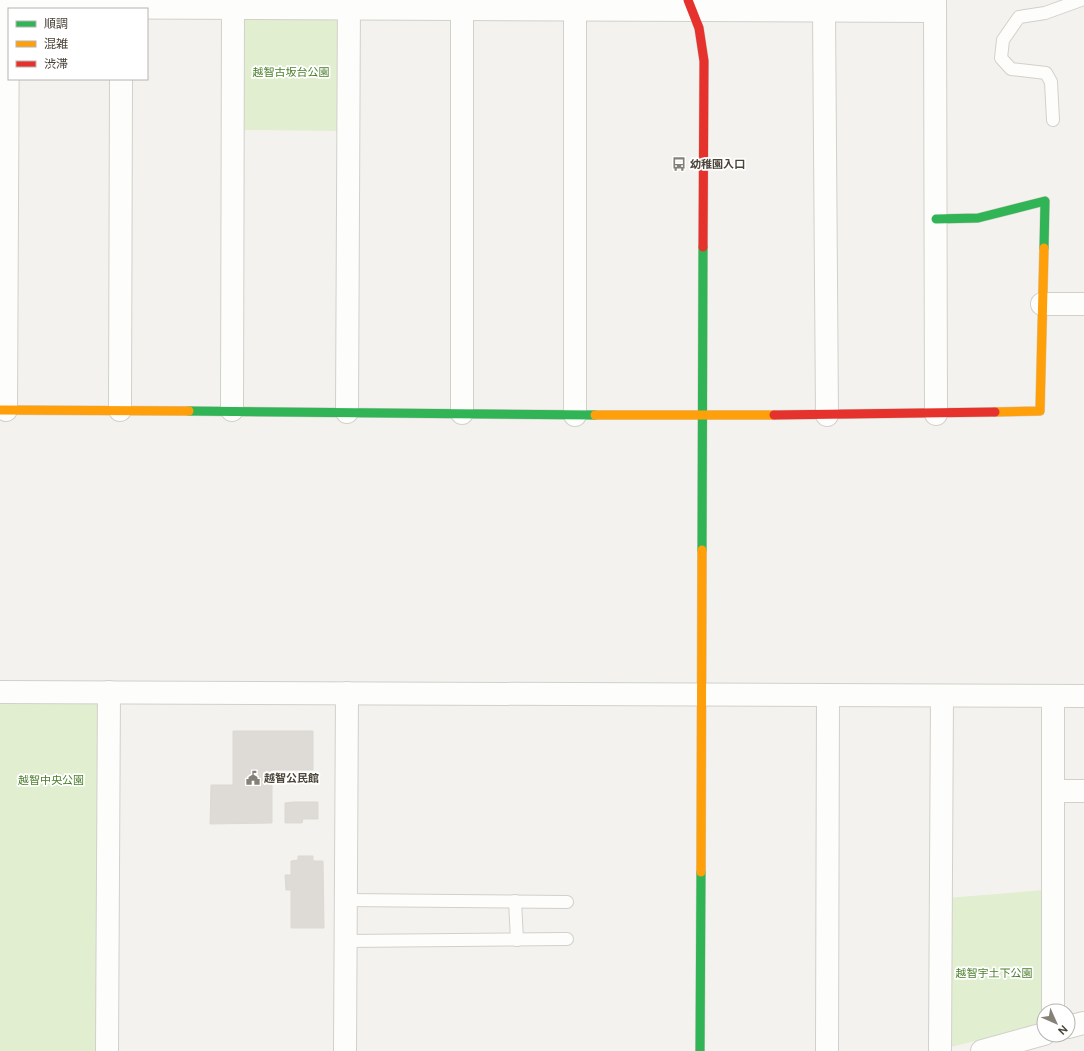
<svg xmlns="http://www.w3.org/2000/svg" width="1084" height="1051" font-family="'DM Sans','Noto Sans JP',sans-serif">
<rect width="100%" height="100%" fill="#f4f2ee"/>
<!-- green -->
<g fill="#e1eecf">
<path d="M340,13L339,131L242,130L245,14Z"/>
<path d="M0,701L104,703L99,1051H0Z"/>
<path d="M1044,890L1043,1024L951,1047L944,1040L947,898Z"/>
</g>
<!-- building -->
<g fill="#dedbd6" stroke="#dcd9d4">
<path d="M233,731H313V770H272V823L210,824L211,785H233Z"/>
<path d="M293,802H318V819H303L302,823H285V803Z"/>
<path d="M298,856H313V861H323L324,928H291V890H286L285,875H291V861L298,860Z"/>
</g>
<g fill="none" stroke-linecap="round" stroke-linejoin="round">
<defs>
<g id="lane">
<path d="M1053,120L1051,82L1046,73L1011,69L1001,58L1003,40L1019,17L1045,13L1081,0"/>
<path d="M346,900L567,902"/>
<path d="M515,901L517,940"/>
<path d="M346,941L567,939"/>
</g>
<g id="street">
<path d="M822,0L824,11L827,415"/>
<path d="M935,0L936,414"/>
<path d="M0,7L935,11"/>
<path d="M1042,304H1084"/>
<path d="M6,410L8,0"/>
<path d="M120,410L121,79"/>
<path d="M232,410L233,8"/>
<path d="M347,412L349,0"/>
<path d="M462,413V9"/>
<path d="M575,415V10"/>
<path d="M0,692L1084,696"/>
<path d="M1053,696V1011"/>
<path d="M1053,791H1084"/>
<path d="M1068,1027L1084,1023"/>
<path d="M107,1051L109,692"/>
<path d="M345,1051L347,693"/>
<path d="M827,1051L828,695"/>
<path d="M940,1051L942,696"/>
<path d="M982,1051L1044,1034"/>
</g>
<g id="fast">
<path d="M936,219L978,218L1045,201L1044,248"/>
<path d="M189,411L595,415"/>
<path d="M702,550L703,247"/>
<path d="M700,1051L701,872"/>
</g>
<g id="slow">
<path d="M0,410L189,411"/>
<path d="M995,412L1040,411L1044,248"/>
<path d="M595,415H774"/>
<path d="M701,872L702,550"/>
</g>
<g id="jam">
<path d="M688,0L699,28L704,61L703,247"/>
<path d="M774,415L995,412"/>
</g>
</defs>
<!-- lane casing -->
<use href="#lane" stroke="#d2d0cb" stroke-width="14"/>
<!-- street casing -->
<use href="#street" stroke="#d2d0cb" stroke-width="24"/>
<!-- fast casing -->
<use href="#fast" stroke="#d3cfc5" stroke-width="10"/>
<!-- slow casing -->
<use href="#slow" stroke="#d3cfc5" stroke-width="10"/>
<!-- jam casing -->
<use href="#jam" stroke="#d3cfc5" stroke-width="10"/>
<!-- lane -->
<use href="#lane" stroke="#fdfdfc" stroke-width="12"/>
<!-- street -->
<use href="#street" stroke="#fdfdfc" stroke-width="22"/>
<!-- fast -->
<use href="#fast" stroke="#30b455" stroke-width="9"/>
<!-- slow -->
<use href="#slow" stroke="#ff9f0a" stroke-width="9"/>
<!-- jam -->
<use href="#jam" stroke="#e5322d" stroke-width="9"/>
</g>
<!-- icons -->
<defs>
<symbol id="bus-bare" viewBox="-9 -9 18 18"><path d="M-5-6H5V4H4V6H2V4H-2V6H-4V4H-5ZM-3.5-4V0h7V-4ZM-3.5 1.2v1.5H-2V1.2ZM2 1.2v1.5H3.5V1.2Z" fill="#868178" stroke="#fff" stroke-width="2.5" paint-order="stroke"/></symbol>
<symbol id="civic-bare" viewBox="-9 -9 18 18"><path d="M-.6-6.5H3V-4.5H.6V-3L4-1V1h2V6H-6V1h2V-1L-.6-3ZM-1.2 2.5V6h2.4V2.5Z" fill="#868178" stroke="#fff" stroke-width="2.5" paint-order="stroke"/></symbol>
</defs>
<g fill-rule="evenodd">
<use href="#bus-bare" x="669" y="154" width="20" height="20"/>
<use href="#civic-bare" x="243" y="768" width="20" height="20"/>
</g>
<g text-anchor="middle" stroke-width="3.5" stroke-linejoin="round" paint-order="stroke">
<!-- park labels -->
<g font-size="11" fill="#4a7f2a" stroke="#fff">
<text x="291" y="76">越智古坂台公園</text>
<text x="51" y="784">越智中央公園</text>
<text x="994" y="977">越智宇土下公園</text>
</g>
<!-- poi labels -->
<g font-size="11" font-weight="bold" fill="#4b4439" stroke="#fff" text-anchor="start">
<text x="690" y="168">幼稚園入口</text>
<text x="264" y="782">越智公民館</text>
</g>
</g>
<!-- legend -->
<rect x="8" y="8" width="140" height="72" fill="#ffffff" stroke="#b7b4b0"/>
<rect x="16" y="21" width="20" height="6" fill="#30b455" stroke="#b7b4b0"/>
<text x="44" y="28" font-size="12" fill="#4b4439">順調</text>
<rect x="16" y="41" width="20" height="6" fill="#ff9f0a" stroke="#b7b4b0"/>
<text x="44" y="48" font-size="12" fill="#4b4439">混雑</text>
<rect x="16" y="61" width="20" height="6" fill="#e5322d" stroke="#b7b4b0"/>
<text x="44" y="68" font-size="12" fill="#4b4439">渋滞</text>
<!-- north arrow -->
<g transform="translate(1056 1023) rotate(135)"><circle r="19" fill="#ffffff" stroke="#b7b4b0"/>
<path d="M0-3L7 15L0 10L-7 15Z" fill="#868178"/>
<text y="-6" font-size="11" font-weight="bold" text-anchor="middle" fill="#4b4439">N</text>
</g>
</svg>
